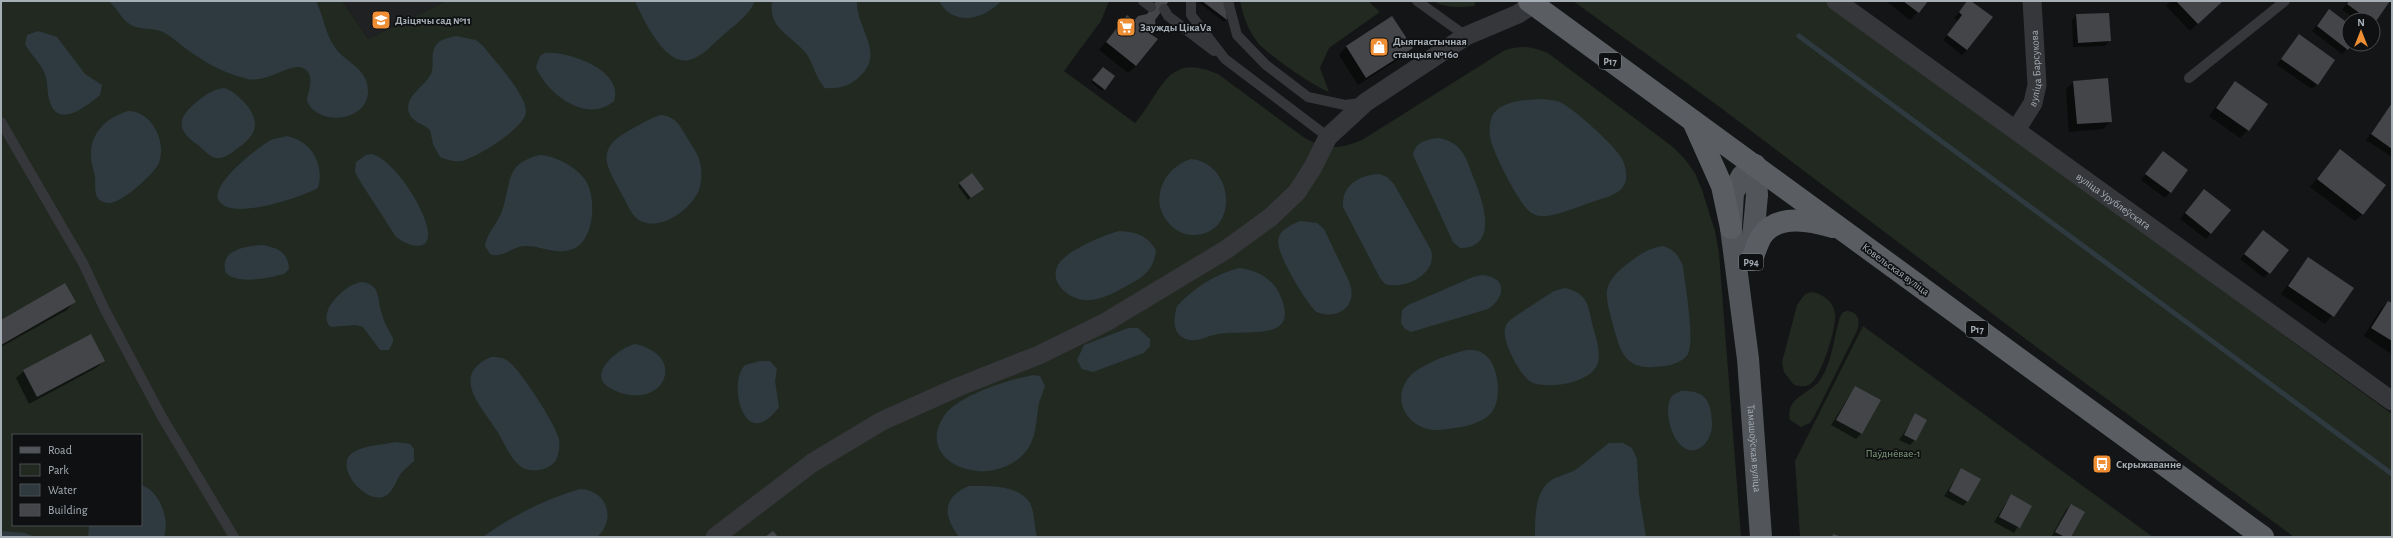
<svg xmlns="http://www.w3.org/2000/svg" width="2393" height="538" font-family="'Alegreya Sans',sans-serif">
<rect width="100%" height="100%" fill="#141516"/>
<!-- built -->
<path fill="#202123" d="M342,1H446L368,39Z"/>
<!-- green -->
<g fill="#212921" fill-rule="evenodd">
<path d="M1,1H342L368,39L446,1H1109L1101,21L1064,71L1135,123C1163,91 1166,51 1218,74L1302,136C1324,150 1338,150 1362,140L1505,50C1521,45 1532,46 1548,53L1673,147L1684,158L1695,173L1702,190L1715,231L1719,253L1741,537H1ZM13,435H141V525H13Z"/>
<path d="M1240,1H1368L1380,12L1329,48L1320,68L1329,92C1313,86 1270,56 1258,43C1248,30 1243,16 1240,1Z"/>
<path d="M1434,1H1476L1474,6C1461,8 1444,8 1434,1Z"/>
<path d="M1573,1H1826L2392,414V537H2294L2039,349L1717,105Z"/>
<path d="M1812,292C1823,294 1834,302 1835,314C1837,327 1821,379 1809,385C1804,387 1799,386 1794,385L1784,372L1782,362L1797,305L1805,294Z"/>
<path d="M1846,311C1858,311 1861,321 1857,331L1814,417L1810,423L1801,427L1790,420C1785,397 1809,395 1820,380C1831,365 1834,339 1839,320L1842,313Z"/>
<path d="M1863,326L2153,537H1800L1795,461Z"/>
</g>
<!-- water -->
<g fill="#2e3a3f">
<path d="M108,1H316C324,17 325,34 336,49C347,63 368,69 368,91C368,122 318,127 307,101C308,90 316,74 303,68C290,62 268,83 248,79C225,74 204,62 185,48C178,43 171,36 163,32C152,27 138,31 128,23C120,17 117,7 108,1Z"/>
<path d="M635,1H755C749,16 733,26 721,37C712,45 702,57 689,60C665,66 643,19 635,1Z"/>
<path d="M772,1H857C856,30 888,54 857,79C848,87 836,89 825,88C815,78 814,64 806,53C791,35 768,29 772,1Z"/>
<path d="M939,1H1001C984,20 953,27 939,1Z"/>
<path d="M38,31L57,37L85,74L102,85L100,95C89,104 61,128 51,105C46,95 49,82 44,72C40,62 30,54 25,44L27,35Z"/>
<path d="M456,36L476,40L483,46C494,60 527,95 526,112C525,128 476,158 461,161C454,162 447,160 440,157L433,144L430,130C424,124 412,122 409,113C403,95 428,86 432,71C434,62 430,52 437,44C441,39 449,38 456,36Z"/>
<path d="M545,53C568,51 624,70 614,101C587,125 546,93 536,67L540,56Z"/>
<path d="M224,88C233,91 238,96 244,102C262,122 257,136 235,150C229,155 223,159 215,158C208,155 204,150 198,145C174,129 178,116 199,100C207,94 214,89 224,88Z"/>
<path d="M1542,99C1548,100 1555,100 1560,102C1574,109 1612,143 1621,157C1625,164 1627,172 1626,180C1623,194 1607,197 1595,201C1582,205 1553,218 1540,216C1537,216 1531,213 1529,211C1519,203 1491,150 1490,136C1489,130 1490,118 1494,113C1505,100 1527,100 1542,99Z"/>
<path d="M128,111C152,111 167,142 159,163C154,174 120,205 108,203C92,201 96,188 95,177C94,170 91,164 91,156C90,133 107,117 128,111Z"/>
<path d="M660,115C675,116 679,124 686,136C692,146 701,157 701,169C702,175 701,184 699,190C691,210 657,235 636,218C631,213 628,206 625,200C609,169 591,151 630,130C640,124 649,119 660,115Z"/>
<path d="M286,136C311,140 325,164 318,188C302,197 227,223 218,199C212,183 258,147 271,140C276,138 281,138 286,136Z"/>
<path d="M1439,138C1448,140 1456,143 1462,152C1467,158 1469,167 1472,174C1481,196 1502,248 1460,248L1453,242L1413,155C1415,142 1427,139 1439,138Z"/>
<path d="M372,154C394,160 426,210 428,232C430,254 406,245 396,237L358,178L355,172L356,162L366,155Z"/>
<path d="M540,155C556,156 577,167 586,181C597,199 594,241 573,249C556,256 541,245 524,246C511,247 503,259 490,254L485,246L486,241C490,229 500,220 503,208C511,181 506,163 540,155Z"/>
<path d="M1191,159C1235,163 1240,235 1193,235C1183,235 1173,229 1167,221C1149,198 1165,167 1191,159Z"/>
<path d="M1379,174L1387,177L1394,184L1431,250C1438,274 1405,290 1385,284L1380,278L1343,207C1341,185 1360,175 1379,174Z"/>
<path d="M1300,221L1317,223L1324,229L1348,279C1360,304 1340,321 1316,312C1305,300 1278,257 1278,241C1279,230 1291,225 1300,221Z"/>
<path d="M1119,231C1136,232 1147,235 1156,250C1154,269 1145,276 1130,284C1117,291 1105,299 1090,300C1071,302 1045,282 1060,262C1072,248 1102,236 1119,231Z"/>
<path d="M263,245C278,248 288,252 289,269L284,274C268,278 239,285 226,273C218,250 246,246 263,245Z"/>
<path d="M1663,246C1675,250 1678,255 1683,266C1685,284 1695,339 1688,354C1684,361 1673,365 1665,366C1654,367 1642,369 1632,363C1620,355 1618,341 1614,329C1605,293 1599,285 1631,261C1642,253 1650,248 1663,246Z"/>
<path d="M1240,268C1255,270 1270,277 1278,291C1305,344 1246,329 1218,334C1206,336 1193,345 1182,337C1172,331 1174,316 1177,306C1195,287 1215,274 1240,268Z"/>
<path d="M1482,275C1507,277 1506,297 1488,309L1411,332L1405,329L1401,323L1402,310L1408,305L1473,277Z"/>
<path d="M362,282C381,284 377,300 382,314C384,323 389,330 393,338V342L389,350H380L363,327L355,325L331,327C315,313 346,283 362,282Z"/>
<path d="M1565,288C1587,293 1588,304 1592,323C1595,335 1601,350 1598,362C1594,383 1547,390 1531,382C1520,376 1502,341 1505,329C1506,323 1510,320 1514,317L1554,291Z"/>
<path d="M1128,328H1138L1150,339V346L1144,353L1093,372L1082,369L1077,360L1084,345Z"/>
<path d="M635,344C692,357 660,416 610,388C585,374 619,348 635,344Z"/>
<path d="M1467,350C1473,350 1479,350 1484,354C1499,364 1503,400 1491,413C1480,426 1456,428 1440,430C1409,432 1388,399 1411,375C1422,364 1452,353 1467,350Z"/>
<path d="M491,357C497,357 503,357 508,361C520,369 556,425 559,439C560,446 559,454 556,460C550,470 533,473 523,468C511,461 504,442 497,431C482,407 449,375 491,357Z"/>
<path d="M760,361H770L777,369L775,381L779,407C744,455 727,383 745,365Z"/>
<path d="M1034,375L1040,376L1045,386C1043,392 1041,397 1039,403C1036,419 1037,433 1029,447C1021,460 1008,467 994,470C960,477 920,452 944,416C958,395 1010,379 1034,375Z"/>
<path d="M1681,391C1705,390 1711,400 1712,423C1713,442 1694,462 1678,442C1670,433 1663,405 1673,395C1675,393 1679,392 1681,391Z"/>
<path d="M396,442L410,444L414,449V461C410,465 406,468 402,472C396,479 395,489 387,495C369,508 334,469 351,454C362,445 383,445 396,442Z"/>
<path d="M1609,443H1623L1632,448L1637,459L1639,494L1646,537H1535C1535,518 1534,488 1555,478C1563,475 1571,473 1578,468C1589,460 1598,451 1609,443Z"/>
<path d="M141,485C160,491 170,519 164,537H88L89,525H141Z"/>
<path d="M969,486C988,486 1018,484 1030,503C1035,513 1034,526 1037,537H959C943,516 942,497 969,486Z"/>
<path d="M580,489C607,490 617,519 597,537H483C512,516 545,499 580,489Z"/>
<path d="M3,531L25,533L35,537H1Z"/>
</g>
<!-- shadow -->
<g fill="#0007">
<path d="M1156,1H1167L1154,19L1151,35L1136,66L1128,73L1099,50L1127,17L1134,22L1146,15Z"/>
<path d="M1197,1H1224L1226,20L1224,22Z"/>
<path d="M1886,1H1927L1910,20Z"/>
<path d="M1970,1L1967,50L1962,55L1943,40L1958,21L1954,18Z"/>
<path d="M2171,1H2221L2190,31L2166,6Z"/>
<path d="M2348,1H2389L2373,24V20H2357L2342,10Z"/>
<path d="M2329,10L2349,25V44H2351L2342,54L2312,31Z"/>
<path d="M2077,15L2110,40L2105,46L2073,47L2072,20Z"/>
<path d="M1392,17L1411,48L1404,56L1358,85L1339,55L1346,47Z"/>
<path d="M2299,35L2317,84L2312,89L2277,65Z"/>
<path d="M1101,70L1104,89L1102,91L1091,82Z"/>
<path d="M2074,82L2111,121L2103,129L2069,132L2066,89Z"/>
<path d="M2235,82L2248,130L2240,138L2209,116Z"/>
<path d="M2392,105V157L2366,140Z"/>
<path d="M2340,150L2363,214L2355,221L2310,187Z"/>
<path d="M2163,152L2187,170L2165,198L2141,180Z"/>
<path d="M960,183L980,191L968,200L958,186Z"/>
<path d="M2199,195L2229,210L2206,239L2180,219Z"/>
<path d="M2263,231L2287,250L2264,278L2240,259Z"/>
<path d="M2308,258L2353,288L2325,324L2281,294Z"/>
<path d="M74,302L67,310L1,347V321Z"/>
<path d="M2388,302L2392,304V354L2364,336L2380,310Z"/>
<path d="M104,361L96,368L29,404L16,378L24,371Z"/>
<path d="M1855,387L1879,400L1861,434L1856,439L1831,425Z"/>
<path d="M1916,415L1915,440L1910,445L1899,440Z"/>
<path d="M1962,469L1968,501L1963,506L1944,496Z"/>
<path d="M2011,495L2031,506L2014,533L1994,522Z"/>
<path d="M2071,505L2070,537H2051L2066,510Z"/>
</g>
<g fill="none" stroke-linecap="round" stroke-linejoin="round">
<!-- stream -->
<path stroke="#2e3a3f" stroke-width="5" d="M1799,36L2392,474"/>
</g>
<!-- building -->
<g fill="#434549">
<path d="M1156,1H1169L1155,20L1156,30L1152,35L1158,39L1136,66L1106,42L1127,15L1134,21L1138,16L1147,14Z"/>
<path d="M1202,1H1225L1227,20Z"/>
<path d="M1903,1H1928L1919,13Z"/>
<path d="M1967,1H1971L1993,17L1967,50L1947,35L1962,15L1959,12Z"/>
<path d="M2176,1H2223L2198,24Z"/>
<path d="M2349,1H2390L2374,24L2373,20H2369L2347,4Z"/>
<path d="M2329,9L2349,24V44H2352L2348,50L2317,26Z"/>
<path d="M2109,13L2111,41L2078,43L2076,14Z"/>
<path d="M1392,16L1413,48L1366,78L1346,46Z"/>
<path d="M2299,34L2335,60L2318,85L2281,59Z"/>
<path d="M1103,67L1115,76L1105,90L1092,80Z"/>
<path d="M2108,78L2112,122L2077,124L2073,81Z"/>
<path d="M2235,81L2268,104L2249,131L2216,108Z"/>
<path d="M2392,103V149L2371,134Z"/>
<path d="M2340,149L2386,185L2363,215L2317,179Z"/>
<path d="M2163,151L2188,170L2171,193L2145,174Z"/>
<path d="M972,173L984,189L971,198L959,183Z"/>
<path d="M2204,189L2231,210L2211,234L2185,213Z"/>
<path d="M2263,230L2289,250L2270,274L2244,254Z"/>
<path d="M2308,257L2354,288L2334,317L2288,286Z"/>
<path d="M65,283L76,302L1,345V320Z"/>
<path d="M2388,301L2392,303V341L2371,328Z"/>
<path d="M91,334L105,361L37,397L23,370Z"/>
<path d="M1855,386L1881,400L1862,434L1836,420Z"/>
<path d="M1915,413L1927,420L1916,441L1904,435Z"/>
<path d="M1961,468L1981,479L1968,502L1949,491Z"/>
<path d="M2011,494L2032,506L2020,528L1999,517Z"/>
<path d="M2071,504L2085,512L2071,537H2065L2055,532Z"/>
<path d="M773,531L778,537H765Z"/>
<path d="M1833,534L1842,537H1832Z"/>
</g>
<g fill="none" stroke-linecap="round" stroke-linejoin="round">
<!-- service -->
<g stroke="#36373b" stroke-width="10">
<path d="M1143,1L1151,7"/>
<path d="M1191,1V15L1225,59L1328,137"/>
<path d="M1228,1L1237,35L1266,65L1308,97L1345,105L1361,103"/>
<path d="M1417,1L1466,36"/>
<path d="M1164,9L1168,16L1214,51"/>
<path d="M2189,78L2285,1"/>
<path d="M1,122L83,263L104,308L162,417L234,537"/>
</g>
<!-- minor -->
<g stroke="#36373b" stroke-width="19">
<path id="s1" d="M1836,1L2392,401"/>
<path id="s2" d="M2016,130L2033,103L2037,85L2032,1"/>
<path d="M715,537L812,463L882,421L958,387L1039,355L1106,322L1227,249L1271,217L1297,192L1313,167L1328,137L1366,102L1466,36L1518,14L1533,4"/>
</g>
<!-- primary -->
<g stroke="#52555a" stroke-width="22">
<path id="s3" d="M1755,165L1742,176L1733,193L1731,228L1748,359L1761,537"/>
<path d="M1751,260L1757,195L1755,165"/>
</g>
<!-- trunk -->
<g stroke="#5a5e63" stroke-width="22">
<path d="M1529,1L2263,537"/>
<path d="M1693,121L1722,186L1731,228"/>
<path d="M1751,260C1755,253 1757,244 1761,237C1776,213 1810,220 1833,227"/>
</g>
</g>
<!-- icons -->
<defs>
<symbol id="school-square" viewBox="-11 -11 22 22"><rect x="-9" y="-9" width="18" height="18" rx="4" fill="#ee8e35" stroke="#0f1011"/><path d="M0-5L7-2L0 1L-7-2ZM-4 1L0 2.5L4 1V4Q0 6-4 4Z" fill="#fff"/></symbol>
<symbol id="supermarket-square" viewBox="-11 -11 22 22"><rect x="-9" y="-9" width="18" height="18" rx="4" fill="#ee8e35" stroke="#0f1011"/><path d="M-6-5.5h2.5l.6 2H6L4.5 2H-2.5L-4.4-4H-6ZM-1.5 3.2a1.3 1.3 0 1 0 .1 0ZM3 3.2a1.3 1.3 0 1 0 .1 0Z" fill="#fff"/></symbol>
<symbol id="shop-square" viewBox="-11 -11 22 22"><rect x="-9" y="-9" width="18" height="18" rx="4" fill="#ee8e35" stroke="#0f1011"/><path d="M-5-2.5h2.3a2.7 3.5 0 0 1 5.4 0H5L5.5 6h-11ZM-1.5-2.5h3a1.5 2.3 0 0 0-3 0Z" fill="#fff"/></symbol>
<symbol id="bus-square" viewBox="-11 -11 22 22"><rect x="-9" y="-9" width="18" height="18" rx="4" fill="#ee8e35" stroke="#0f1011"/><path d="M-5-6H5V4H4V6H2V4H-2V6H-4V4H-5ZM-3.5-4V0h7V-4ZM-3.5 1.2v1.5H-2V1.2ZM2 1.2v1.5H3.5V1.2Z" fill="#fff"/></symbol>
</defs>
<g fill-rule="evenodd">
<use href="#school-square" x="370" y="9" width="22" height="22"/>
<use href="#supermarket-square" x="1115" y="16" width="22" height="22"/>
<use href="#shop-square" x="1368" y="36" width="22" height="22"/>
<use href="#bus-square" x="2091" y="453" width="22" height="22"/>
</g>
<g text-anchor="middle" stroke-width="3.5" stroke-linejoin="round" paint-order="stroke">
<!-- shield labels -->
<g fill="#0f1011" stroke="#797f84" stroke-width="1">
<rect x="1599" y="53" width="22" height="16" rx="3"/>
<rect x="1739" y="254" width="24" height="16" rx="3"/>
<rect x="1966" y="321" width="22" height="16" rx="3"/>
</g>
<g font-size="10" font-weight="bold" fill="#a6aeb6">
<text x="1610" y="65">Р17</text>
<text x="1751" y="266">Р94</text>
<text x="1977" y="333">Р17</text>
</g>
<!-- poi labels -->
<g font-size="11" font-weight="bold" fill="#a6aeb6" stroke="#0f1011" text-anchor="start">
<text x="395" y="24">Дзіцячы сад №11</text>
<text x="1140" y="31">Заужды ЦікаVа</text>
<text x="1393" y="45">Дыягнастычная<tspan x="1393" dy="13">станцыя №160</tspan></text>
<text x="2116" y="468">Скрыжаванне</text>
</g>
<!-- street labels -->
<g font-size="11" fill="#a6aeb6" stroke="#0f1011">
<text dy="4" stroke="none"><textPath href="#s2" startOffset="67">вуліца Барсукова</textPath></text>
<text dy="4" stroke="none"><textPath href="#s1" startOffset="342">вуліца Урублеўскага</textPath></text>
<text transform="translate(1896 269) rotate(36)" y="4">Ковельская вуліца</text>
<text dy="4" stroke="none"><textPath href="#s3" startOffset="293">Тамашоўская вуліца</textPath></text>
</g>
<!-- park labels -->
<g font-size="11" fill="#82a17e" stroke="#0f1011">
<text x="1893" y="457">Паўднёвае-1</text>
</g>
</g>
<!-- border -->
<rect width="2393" height="538" fill="none" stroke="#a6aeb6" stroke-width="4"/>
<!-- legend -->
<rect x="12" y="434" width="130" height="92" fill="#0f1011" stroke="#4b4f53"/>
<rect x="20" y="447" width="20" height="6" fill="#52555a" stroke="#4b4f53"/>
<text x="48" y="454" font-size="12" fill="#a6aeb6">Road</text>
<rect x="20" y="464" width="20" height="12" fill="#212921" stroke="#4b4f53"/>
<text x="48" y="474" font-size="12" fill="#a6aeb6">Park</text>
<rect x="20" y="484" width="20" height="12" fill="#2e3a3f" stroke="#4b4f53"/>
<text x="48" y="494" font-size="12" fill="#a6aeb6">Water</text>
<rect x="20" y="504" width="20" height="12" fill="#434549" stroke="#4b4f53"/>
<text x="48" y="514" font-size="12" fill="#a6aeb6">Building</text>
<!-- north arrow -->
<g transform="translate(2361 32)"><circle r="19" fill="#0f1011" stroke="#4b4f53"/>
<path d="M0-3L7 15L0 10L-7 15Z" fill="#ee8e35"/>
<text y="-6" font-size="11" font-weight="bold" text-anchor="middle" fill="#a6aeb6">N</text>
</g>
</svg>
